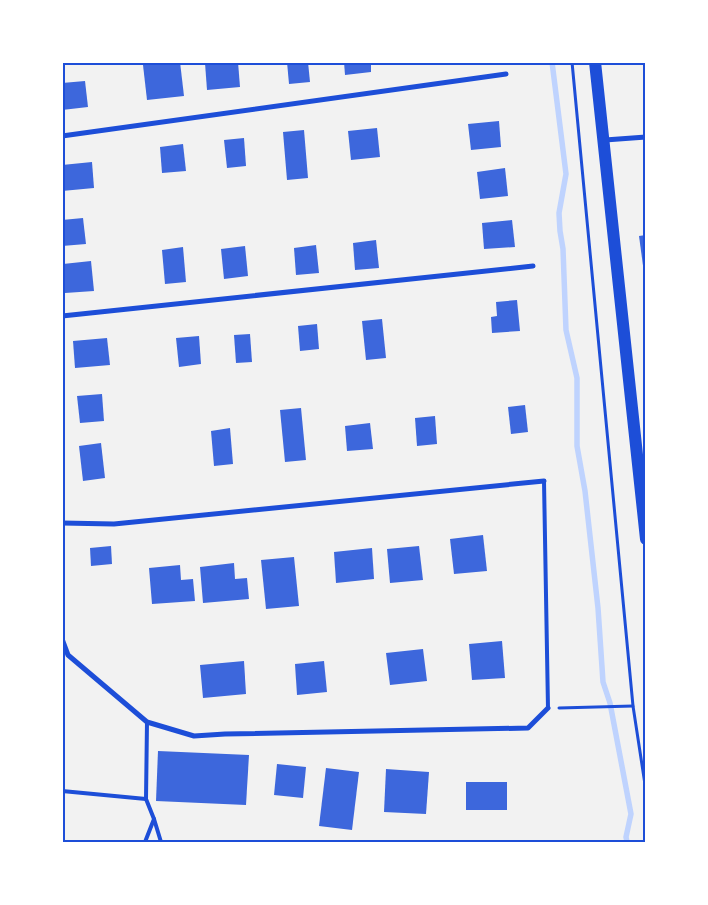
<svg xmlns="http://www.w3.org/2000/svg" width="708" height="905" font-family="Helvetica,sans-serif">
<rect width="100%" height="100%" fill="#f2f2f2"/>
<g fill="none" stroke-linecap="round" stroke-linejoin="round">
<!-- stream -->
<path stroke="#bfd3fe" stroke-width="5.5" d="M552,62L566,174L559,213L560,231L563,249L566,330L577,378V446L585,491L598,608L603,682L610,703L631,814L626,837L627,842"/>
</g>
<!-- building -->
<g fill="#3d67dc">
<path d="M165,62H180L184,96L147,100L143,65Z"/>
<path d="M238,62L240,87L207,90L205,63Z"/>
<path d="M287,62H308L310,82L289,84Z"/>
<path d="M344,62H371V72L345,75Z"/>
<path d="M85,81L88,107L62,110V83Z"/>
<path d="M499,121L501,147L471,150L468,124Z"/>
<path d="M377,128L380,157L351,160L348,131Z"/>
<path d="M304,130L308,178L287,180L283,132Z"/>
<path d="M244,138L246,166L227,168L224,140Z"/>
<path d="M183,144L186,171L162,173L160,147Z"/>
<path d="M92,162L94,188L62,191V165Z"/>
<path d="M505,168L508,196L480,199L477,172Z"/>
<path d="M83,218L86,244L62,246V220Z"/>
<path d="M512,220L515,247L484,249L482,223Z"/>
<path d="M646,235V273H644L639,236Z"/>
<path d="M376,240L379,268L355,270L353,243Z"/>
<path d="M316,245L319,273L296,275L294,248Z"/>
<path d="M245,246L248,276L224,279L221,249Z"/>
<path d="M183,247L186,282L165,284L162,250Z"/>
<path d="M91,261L94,291L65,293L63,264Z"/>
<path d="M517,300L520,331L492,333L491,317L497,316L496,302Z"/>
<path d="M382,319L386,358L366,360L362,321Z"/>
<path d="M317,324L319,349L300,351L298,326Z"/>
<path d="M250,334L252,362L236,363L234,335Z"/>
<path d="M199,336L201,364L179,367L176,338Z"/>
<path d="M107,338L110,365L75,368L73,341Z"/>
<path d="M102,394L104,421L80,423L77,396Z"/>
<path d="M525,405L528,432L511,434L508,407Z"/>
<path d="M301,408L306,460L285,462L280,410Z"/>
<path d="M435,416L437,444L417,446L415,418Z"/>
<path d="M370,423L373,449L347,451L345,426Z"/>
<path d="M230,428L233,464L214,466L211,431Z"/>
<path d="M101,443L105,478L83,481L79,446Z"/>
<path d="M483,535L487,571L454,574L450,539Z"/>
<path d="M111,546L112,564L91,566L90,548Z"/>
<path d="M419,546L423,580L390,583L387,549Z"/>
<path d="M372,548L374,579L336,583L334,552Z"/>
<path d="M294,557L299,606L266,609L261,560Z"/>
<path d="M234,563L235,579L247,578L249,599L203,603L200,567Z"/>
<path d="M180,565L181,580L193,579L195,601L152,604L149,568Z"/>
<path d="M502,641L505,678L472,680L469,644Z"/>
<path d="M423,649L427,681L390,685L386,653Z"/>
<path d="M244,661L246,694L203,698L200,665Z"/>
<path d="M324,661L327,692L297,695L295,664Z"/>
<path d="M158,751L249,755L246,805L156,801Z"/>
<path d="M277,764L306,767L303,798L274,795Z"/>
<path d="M326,768L359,772L352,830L319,826Z"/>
<path d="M386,769L429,772L426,814L384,812Z"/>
<rect x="466" y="782" width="41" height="28"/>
</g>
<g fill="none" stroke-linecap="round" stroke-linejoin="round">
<!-- path -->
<g stroke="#1d4ed8" stroke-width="3">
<path d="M572,62L633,706L646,791"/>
<path d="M559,708L633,706"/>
</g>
<!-- service -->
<g stroke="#1d4ed8" stroke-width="4">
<path d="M544,481L548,708"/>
<path d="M62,791L146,799"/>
<path d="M154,819L161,842"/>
<path d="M145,842L154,819L146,799L147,722"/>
</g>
<!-- minor -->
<g stroke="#1d4ed8" stroke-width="5">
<path d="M62,136L506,74"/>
<path d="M605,140L646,137"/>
<path d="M62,316L533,266"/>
<path d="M62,523L114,524L544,481"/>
<path d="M62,639L68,655L147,722L194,736L225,734L528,728L548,708"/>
</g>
<!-- primary -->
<path stroke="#1d4ed8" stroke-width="12" d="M595,62L646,539"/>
</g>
<!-- border -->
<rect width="708" height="905" fill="none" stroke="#ffffff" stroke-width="128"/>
<rect x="64" y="64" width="580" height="777" fill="none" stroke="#1d4ed8" stroke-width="2"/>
</svg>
